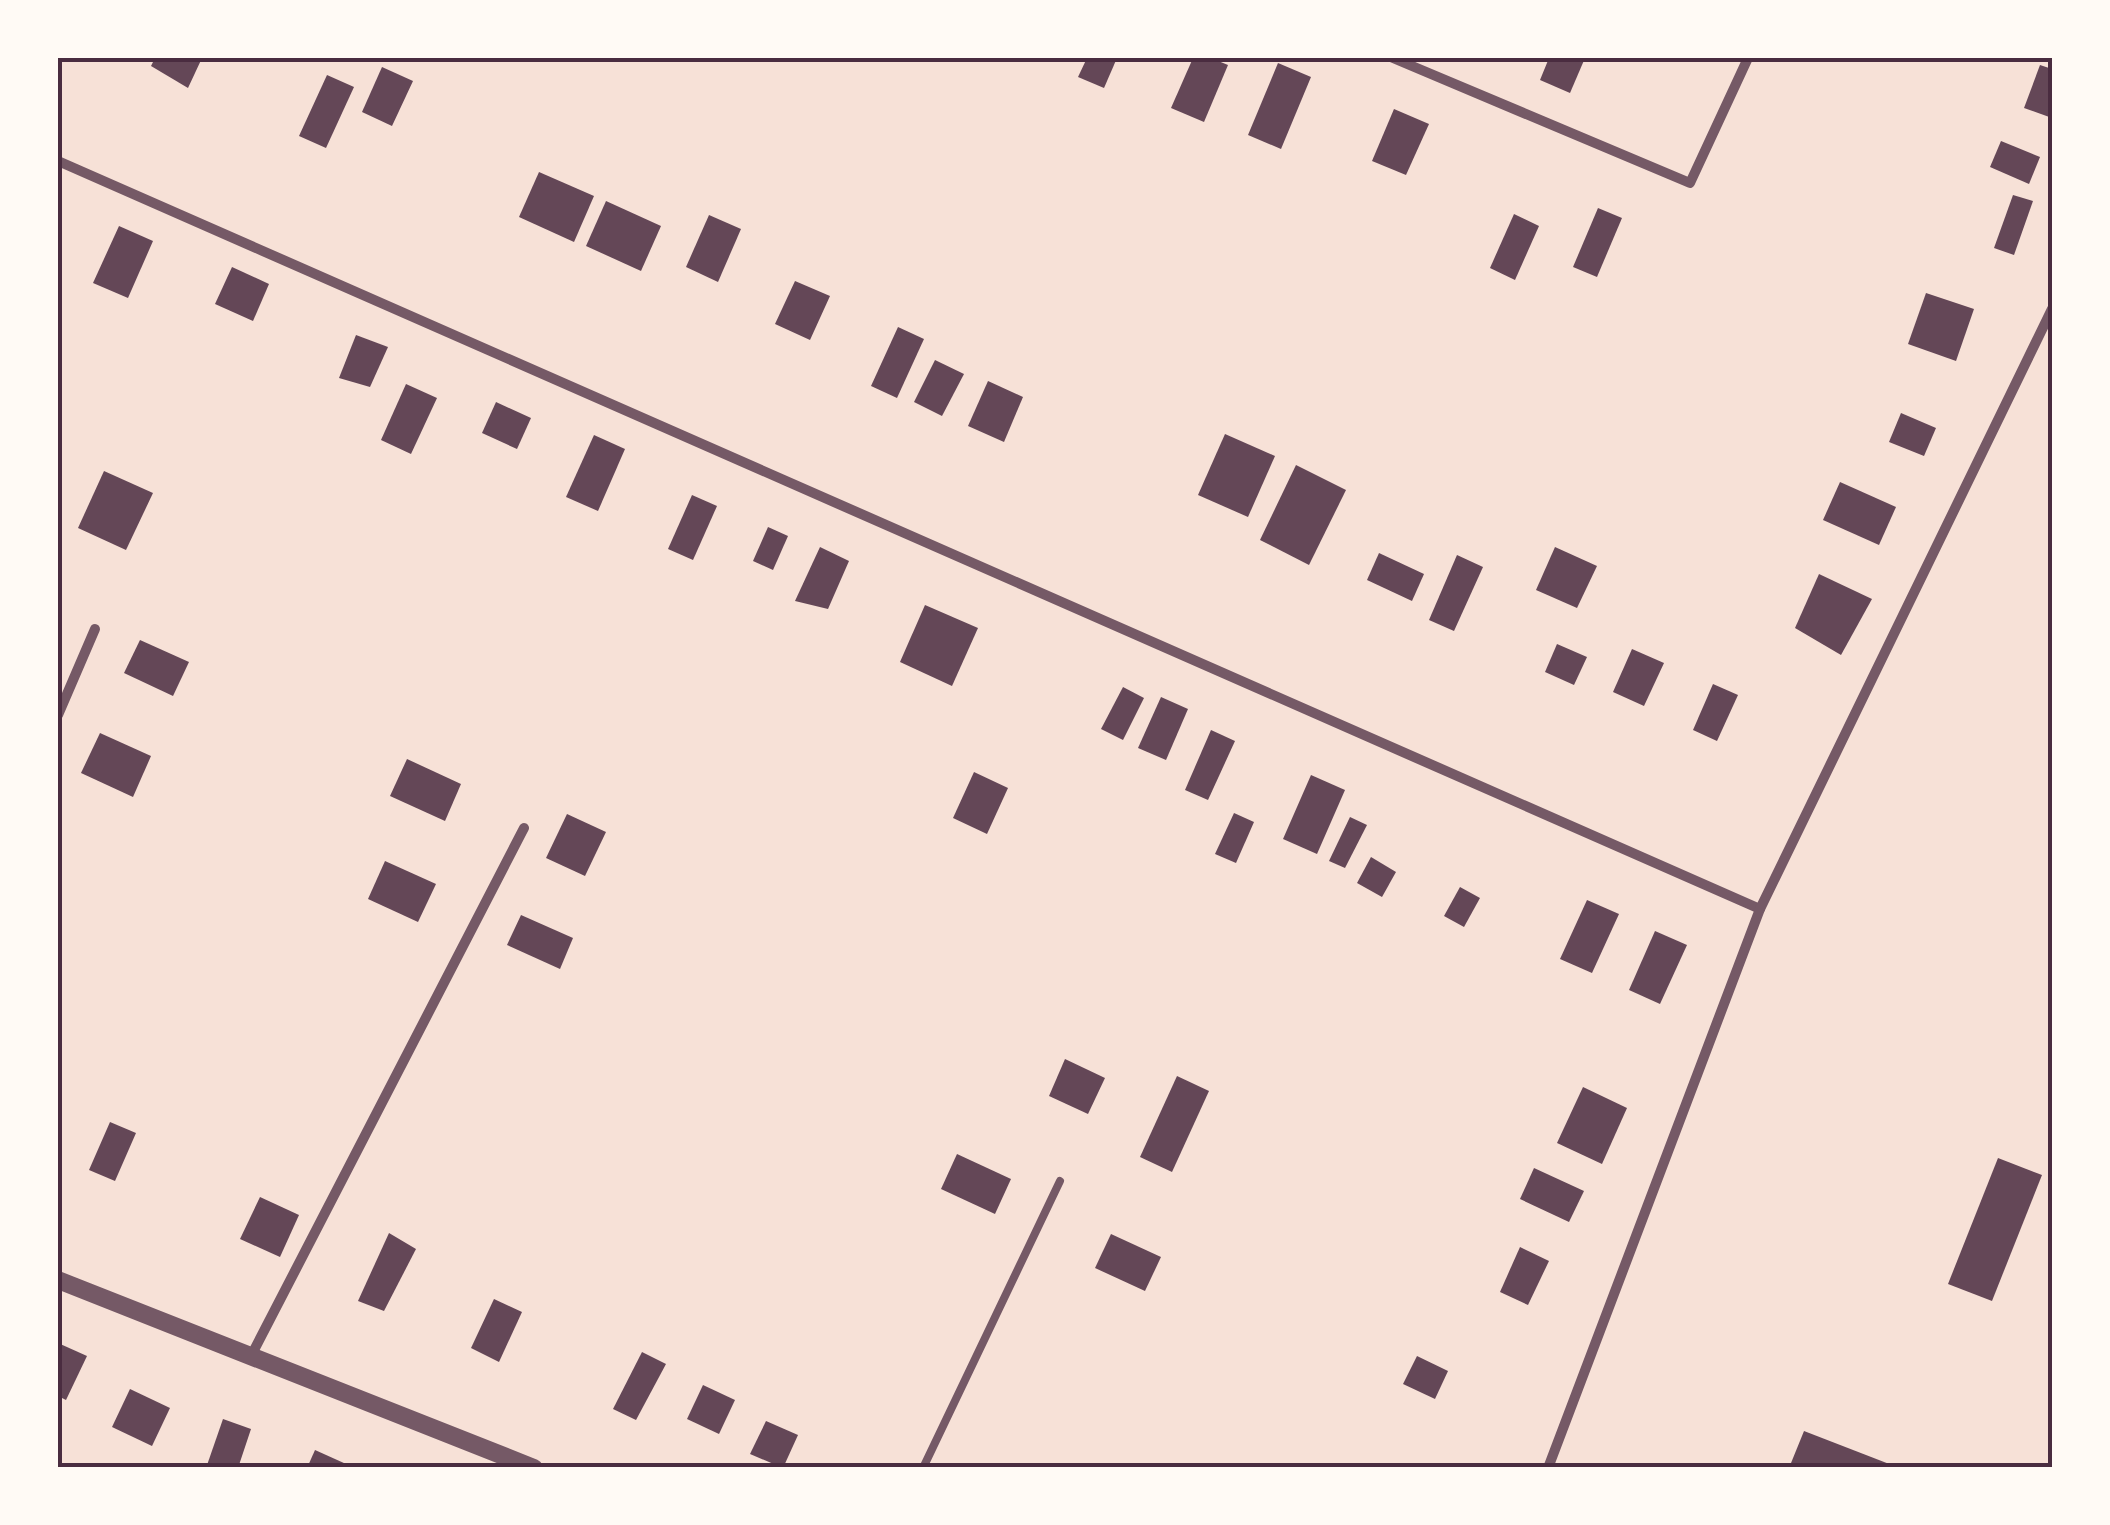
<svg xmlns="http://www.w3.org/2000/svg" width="2110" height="1525" font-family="'Exo 2',sans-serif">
<rect width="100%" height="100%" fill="#f7e1d7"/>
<!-- building -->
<g fill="#644757">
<path d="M155,58H202L188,88L151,66Z"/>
<path d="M1087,58H1117L1104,88L1078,77Z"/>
<path d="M1193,58H1211L1228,65L1204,122L1171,108Z"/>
<path d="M1549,58H1585L1570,93L1540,80Z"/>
<path d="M1278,63L1311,77L1281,149L1248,135Z"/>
<path d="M2040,65L2052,69V118L2024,108Z"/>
<path d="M382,67L413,81L392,126L362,112Z"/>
<path d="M327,75L354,87L326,148L299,136Z"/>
<path d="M1394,109L1429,124L1406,175L1372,161Z"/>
<path d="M2001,141L2040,157L2029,184L1990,167Z"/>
<path d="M539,172L594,196L574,242L519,217Z"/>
<path d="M2013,195L2033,201L2014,255L1994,248Z"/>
<path d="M606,201L661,226L641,271L586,246Z"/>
<path d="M1598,208L1622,218L1597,277L1573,267Z"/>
<path d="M1514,214L1539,226L1515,280L1490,268Z"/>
<path d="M709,215L741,229L718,282L686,267Z"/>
<path d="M119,226L153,241L128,298L93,283Z"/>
<path d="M232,267L269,284L253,321L215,304Z"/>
<path d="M795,281L830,296L810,340L775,324Z"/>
<path d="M1926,293L1974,309L1956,361L1908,344Z"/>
<path d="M898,327L924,339L897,398L871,386Z"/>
<path d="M356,335L388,347L370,387L339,378Z"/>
<path d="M935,360L964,374L942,416L914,402Z"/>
<path d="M988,381L1023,397L1004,442L968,426Z"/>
<path d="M406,384L437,398L411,454L381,440Z"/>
<path d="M496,402L531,418L517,449L482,433Z"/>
<path d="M1901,413L1936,428L1924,456L1889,442Z"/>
<path d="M1225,434L1275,456L1248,517L1198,495Z"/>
<path d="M594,435L625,449L598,511L566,497Z"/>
<path d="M1296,465L1346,490L1309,565L1260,540Z"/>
<path d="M104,471L153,493L126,550L78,528Z"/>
<path d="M1840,482L1896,507L1879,545L1823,520Z"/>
<path d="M692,495L717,506L693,560L668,549Z"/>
<path d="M768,527L788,536L773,570L753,561Z"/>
<path d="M820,547L849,561L828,609L795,601Z"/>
<path d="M1555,547L1597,566L1577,608L1536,590Z"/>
<path d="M1379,553L1424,574L1412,601L1367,580Z"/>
<path d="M1457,555L1483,567L1454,631L1429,620Z"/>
<path d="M1819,574L1872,599L1841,655L1795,628Z"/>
<path d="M925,605L978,628L952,686L900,662Z"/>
<path d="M140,640L189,662L173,696L124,673Z"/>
<path d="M1557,644L1587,657L1574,685L1545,672Z"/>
<path d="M1632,649L1664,663L1644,706L1613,692Z"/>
<path d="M1713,684L1738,695L1717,741L1693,730Z"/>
<path d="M1123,687L1144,698L1123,740L1101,729Z"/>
<path d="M1161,697L1188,709L1166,760L1138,748Z"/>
<path d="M1211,730L1235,741L1208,800L1185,790Z"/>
<path d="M100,733L151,756L133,797L81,773Z"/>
<path d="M407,759L461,784L445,821L390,796Z"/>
<path d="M974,772L1008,788L987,834L953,818Z"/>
<path d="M1311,775L1345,790L1317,854L1283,839Z"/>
<path d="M1234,813L1254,822L1236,863L1215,854Z"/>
<path d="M567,814L606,832L585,876L546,858Z"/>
<path d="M1350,817L1367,825L1345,868L1329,861Z"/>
<path d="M1371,857L1396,872L1382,897L1357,883Z"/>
<path d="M385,861L436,884L418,922L368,899Z"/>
<path d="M1460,887L1480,898L1464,927L1444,916Z"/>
<path d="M1587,900L1619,914L1592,973L1560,959Z"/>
<path d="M521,915L573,938L560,969L507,945Z"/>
<path d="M1655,931L1687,945L1660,1004L1629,990Z"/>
<path d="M1065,1059L1105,1078L1088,1114L1049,1096Z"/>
<path d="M1177,1076L1209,1091L1172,1172L1140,1157Z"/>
<path d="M1583,1087L1627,1108L1602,1164L1557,1143Z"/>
<path d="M110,1122L136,1133L115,1181L89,1170Z"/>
<path d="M957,1154L1011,1179L995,1214L941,1189Z"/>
<path d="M1998,1158L2042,1175L1992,1301L1948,1284Z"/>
<path d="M1534,1168L1584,1191L1569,1222L1520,1199Z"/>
<path d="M260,1197L299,1215L280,1257L240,1239Z"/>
<path d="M389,1233L416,1249L384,1311L358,1301Z"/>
<path d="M1111,1234L1161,1257L1145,1291L1095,1268Z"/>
<path d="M1520,1247L1549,1261L1528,1305L1500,1292Z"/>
<path d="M494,1299L522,1312L499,1362L471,1348Z"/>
<path d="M58,1343L87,1356L66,1400L58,1396Z"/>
<path d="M642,1352L666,1364L636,1420L613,1409Z"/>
<path d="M1417,1356L1448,1371L1435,1399L1403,1384Z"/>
<path d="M703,1385L735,1400L719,1434L687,1419Z"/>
<path d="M130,1389L170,1408L152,1446L112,1427Z"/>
<path d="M223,1419L251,1429L238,1468H206Z"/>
<path d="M766,1421L798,1435L783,1468L750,1454Z"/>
<path d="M1804,1431L1897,1467V1468H1789Z"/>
<path d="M315,1450L355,1468H307Z"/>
</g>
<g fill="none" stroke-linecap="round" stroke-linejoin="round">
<!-- service -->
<path stroke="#755966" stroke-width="8" d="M923,1468L1060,1181"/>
<!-- minor -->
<g stroke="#755966" stroke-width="10">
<path d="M1393,58L1690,183L1748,58"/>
<path d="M58,161L1760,909"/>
<path d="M58,715L95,629"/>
<path d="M251,1356L524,828"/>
<path d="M1548,1468L1760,909L2052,309"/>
</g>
<!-- tertiary -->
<path stroke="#755966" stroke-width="18" d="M58,1280L534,1468"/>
</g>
<!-- border -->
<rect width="2110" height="1525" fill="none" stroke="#fffaf5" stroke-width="120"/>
<rect x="60" y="60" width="1990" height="1405" fill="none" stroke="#4a2c40" stroke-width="4"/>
</svg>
